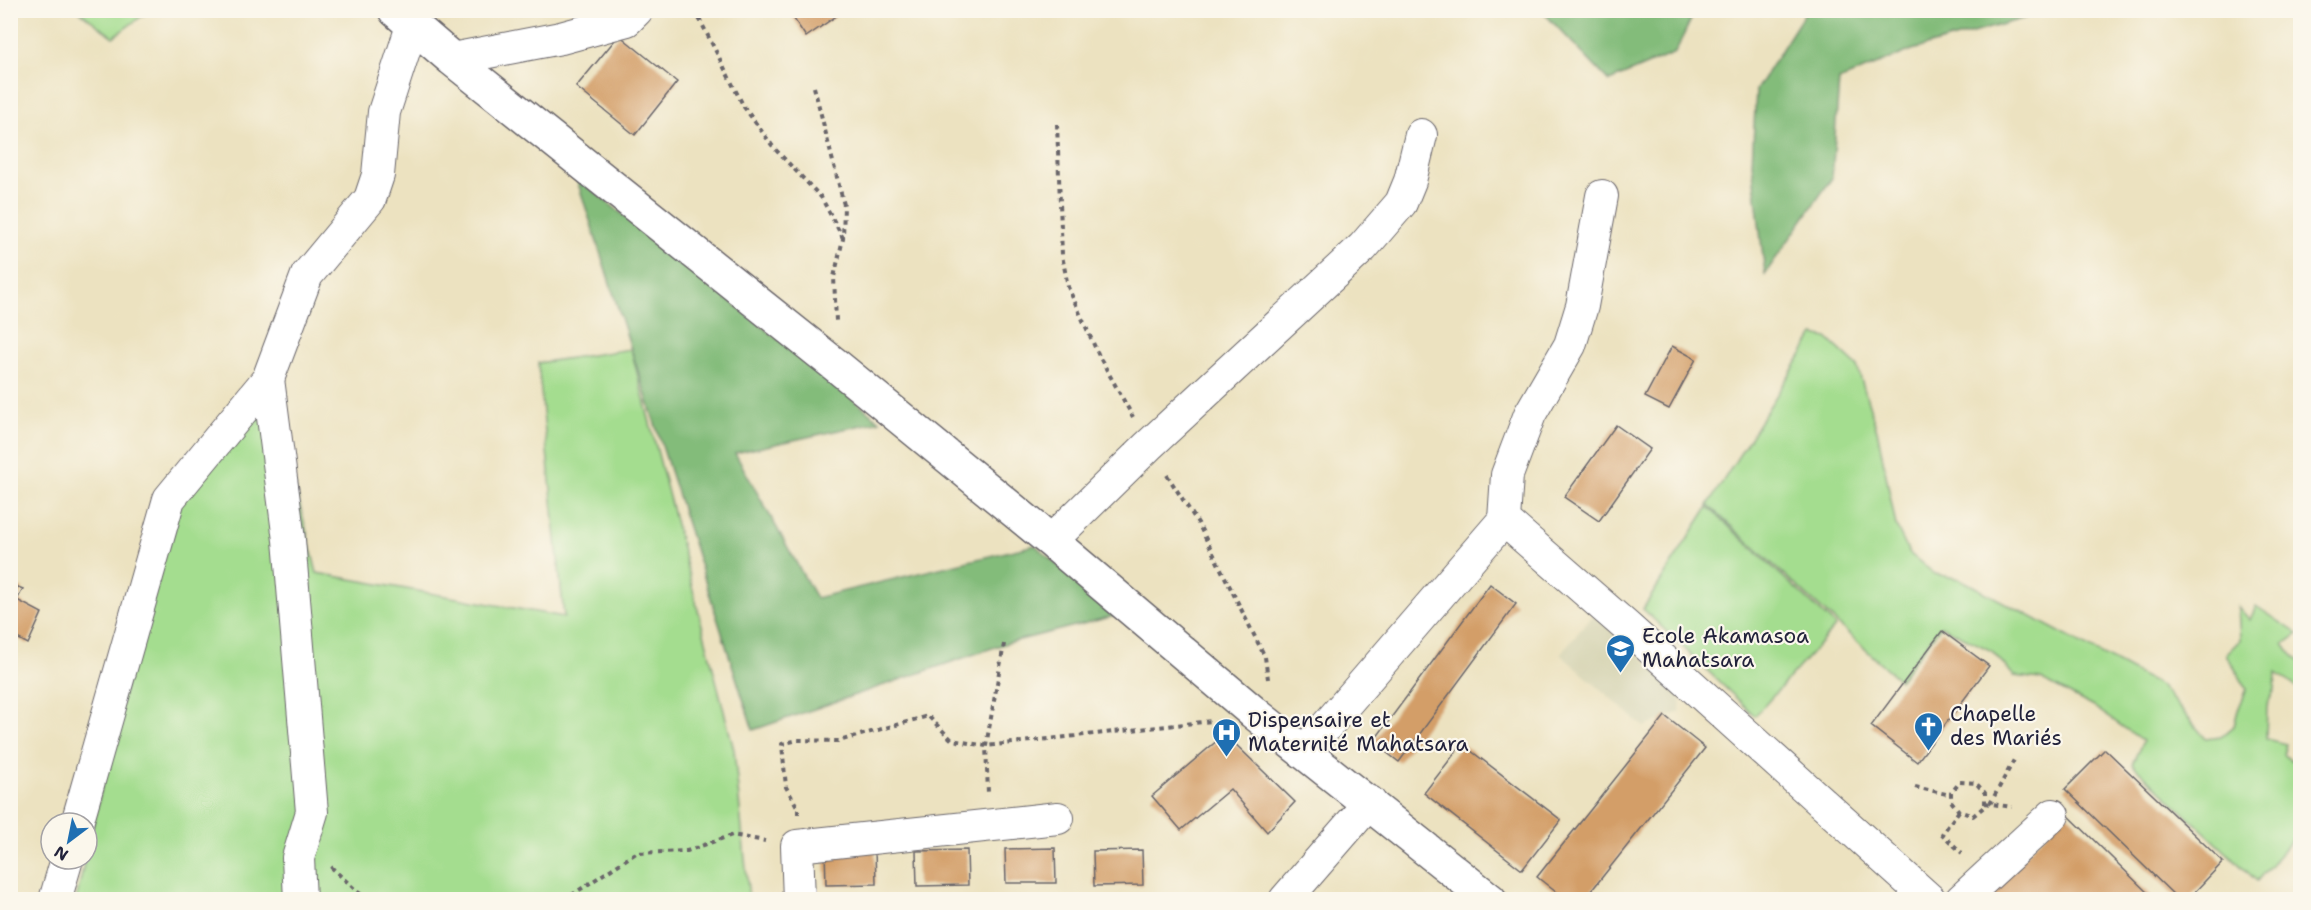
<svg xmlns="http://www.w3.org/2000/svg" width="2311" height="910" font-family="'Shantell Sans',sans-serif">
<rect width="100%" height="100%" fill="#fbf7ec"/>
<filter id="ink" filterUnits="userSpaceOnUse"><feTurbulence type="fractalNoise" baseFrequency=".0167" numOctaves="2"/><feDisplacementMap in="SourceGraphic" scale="12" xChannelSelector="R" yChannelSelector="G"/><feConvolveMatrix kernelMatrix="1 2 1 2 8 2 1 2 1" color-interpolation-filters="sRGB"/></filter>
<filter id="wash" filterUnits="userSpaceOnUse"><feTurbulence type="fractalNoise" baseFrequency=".008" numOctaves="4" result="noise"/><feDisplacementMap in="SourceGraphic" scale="24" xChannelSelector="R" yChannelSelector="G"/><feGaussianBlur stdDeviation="1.35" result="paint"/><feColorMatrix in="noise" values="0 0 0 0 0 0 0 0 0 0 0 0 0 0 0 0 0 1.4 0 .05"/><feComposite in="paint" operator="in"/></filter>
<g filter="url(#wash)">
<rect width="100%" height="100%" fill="#ece2c0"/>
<!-- built -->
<path fill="#d8d6b6" d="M1593,615L1681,692L1680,712L1644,727L1560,654Z"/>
<!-- green -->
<g fill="#a4dd8f" stroke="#638065" stroke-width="1.5">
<path d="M79,11H149L113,37Z"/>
<path d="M1814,335L1827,338L1857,366L1878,434L1896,526L1909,553L1935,574L1960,579L2161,686L2206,739L2221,737L2234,726L2238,710L2247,689L2226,654L2240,640L2238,607L2250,620L2256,606L2298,634L2284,644L2291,654L2300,662V684L2298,688L2276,673L2275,689L2267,705L2266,739L2286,744L2283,755L2291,760L2300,753V831L2257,881L2132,764L2143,741L2094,707L2041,679L2014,676L1992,651L1941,626L1899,680L1708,505Z"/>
<path d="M631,349L734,750L749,899L76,900L85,859H87V851L169,499L268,379L317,573L564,617L538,363Z"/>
<path d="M1708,507L1836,626L1755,716L1643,609Z"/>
</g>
<!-- forest -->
<g fill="#83bc7a" stroke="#526f5a" stroke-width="1.5">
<path d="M1542,11H1695L1675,53L1609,81Z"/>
<path d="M1806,11H2050L1912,50L1839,80L1832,178L1765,274L1752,163L1756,90Z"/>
<path d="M576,177L880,421L735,453L816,598L1035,545L1114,616L1004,644L753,730Z"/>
</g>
<g id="blocks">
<!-- building -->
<g fill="#d39e68">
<path d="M788,10H845L806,37Z"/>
<path d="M619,35L677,82L635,135L576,87Z"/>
<path d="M1672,346L1696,359L1669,409L1645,397Z"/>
<path d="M1616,425L1650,449L1599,521L1564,497Z"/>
<path d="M10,584L23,589L17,600L42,613L28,644L10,634Z"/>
<path d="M1490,584L1516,604L1399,762L1373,742Z"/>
<path d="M1942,631L1989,666L1917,762L1871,726Z"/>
<path d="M1665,716L1705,748L1584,900H1566L1537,877Z"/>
<path d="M1225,734L1295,802L1267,832L1230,789L1181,830L1152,796Z"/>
<path d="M1462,744L1561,820L1522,870L1424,793Z"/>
<path d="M2105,749L2223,862L2187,900H2179L2065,789Z"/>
<path d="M2066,813L2155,900H1981Z"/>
<path d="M1055,848L1056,883H1006L1005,849Z"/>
<path d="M875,849L876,884L826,885L825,850Z"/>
<path d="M967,850L968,885L917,886L916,851Z"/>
<path d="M1142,850L1143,885L1094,886L1093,851Z"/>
</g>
</g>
</g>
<g filter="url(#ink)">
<use href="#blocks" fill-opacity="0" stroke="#69656a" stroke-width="1.5"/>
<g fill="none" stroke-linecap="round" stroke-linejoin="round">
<defs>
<g id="minor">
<path d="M452,59L561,38L627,20L637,10"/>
<path d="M1602,196L1582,306L1570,345L1530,414L1507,475L1504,520L1627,627L1930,900"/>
<path d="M268,379L289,540L312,812L298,858L300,900"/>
<path d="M1051,541L1148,446L1363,247L1401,203L1410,181L1421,135"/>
<path d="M1304,752L1504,520"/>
<path d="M77,823L169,499L268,379L307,275L370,199L378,175L384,112L412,26"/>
<path d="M55,900L67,859"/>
<path d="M799,900L797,846L1058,818"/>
<path d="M1285,900L1370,802"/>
<path d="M1961,900L2053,815"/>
</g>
<path id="tertiary" d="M395,10L452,59L838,367L1051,541L1253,712L1490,900"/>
</defs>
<!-- minor casing -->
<use href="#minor" stroke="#69656a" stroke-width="34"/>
<!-- tertiary casing -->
<use href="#tertiary" stroke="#69656a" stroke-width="36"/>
<!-- path -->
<g stroke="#69656a" stroke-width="4" stroke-dasharray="4.5 4.5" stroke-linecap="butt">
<path d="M695,10L744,107L774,148L821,197L843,238"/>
<path d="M814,87L844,205L843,239L834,277L836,321"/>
<path d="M1057,124L1062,255L1068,287L1099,356L1133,417"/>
<path d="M1167,475L1198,523L1265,657L1268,679"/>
<path d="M1004,644L986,746L1212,721"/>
<path d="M1960,782L1976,783L1985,793V806L1973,816L1959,811L1951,801V793Z"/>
<path d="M1915,787L1951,795"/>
<path d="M1985,803L2012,807"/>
<path d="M1990,804L2014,760"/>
<path d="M1959,811L1942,834L1962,853"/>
<path d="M798,814V808L786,787L782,744L798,740L839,741L928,716L952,740L986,746L988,793"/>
<path d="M331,867L359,893L369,900"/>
<path d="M564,900L636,853L687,851L732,835L765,841"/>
</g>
<!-- minor -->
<use href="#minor" stroke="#fff" stroke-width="32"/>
<!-- tertiary -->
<use href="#tertiary" stroke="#fff" stroke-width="33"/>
</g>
</g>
<!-- icons -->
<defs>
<symbol id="school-pin" viewBox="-11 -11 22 30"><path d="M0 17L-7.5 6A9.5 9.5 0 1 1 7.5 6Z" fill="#1f6fb2" stroke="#fbf7ec"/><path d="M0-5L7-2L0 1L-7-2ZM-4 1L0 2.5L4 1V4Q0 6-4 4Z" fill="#fff"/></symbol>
<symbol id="church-pin" viewBox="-11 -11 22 30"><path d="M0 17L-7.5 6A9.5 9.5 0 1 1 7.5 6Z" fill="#1f6fb2" stroke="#fbf7ec"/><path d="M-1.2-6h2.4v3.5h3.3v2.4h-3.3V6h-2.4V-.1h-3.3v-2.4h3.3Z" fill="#fff"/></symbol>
<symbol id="hospital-pin" viewBox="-11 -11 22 30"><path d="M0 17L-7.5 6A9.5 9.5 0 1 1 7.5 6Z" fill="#1f6fb2" stroke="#fbf7ec"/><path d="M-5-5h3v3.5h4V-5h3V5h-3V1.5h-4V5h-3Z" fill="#fff"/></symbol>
</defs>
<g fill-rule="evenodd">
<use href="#school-pin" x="1604" y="632" width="33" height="45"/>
<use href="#church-pin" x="1912" y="710" width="33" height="45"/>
<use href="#hospital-pin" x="1210" y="716" width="33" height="45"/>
</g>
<g text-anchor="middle" stroke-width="4.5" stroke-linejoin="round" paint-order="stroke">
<!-- poi labels -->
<g font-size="21" fill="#22223b" stroke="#fbf7ec" text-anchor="start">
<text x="1642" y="643">Ecole Akamasoa<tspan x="1642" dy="24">Mahatsara</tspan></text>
<text x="1950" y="721">Chapelle<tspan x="1950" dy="24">des Mariés</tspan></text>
<text x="1248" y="727">Dispensaire et<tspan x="1248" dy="24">Maternité Mahatsara</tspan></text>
</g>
</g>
<!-- margin -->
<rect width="2311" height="910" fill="none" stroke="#fbf7ec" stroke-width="36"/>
<!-- north arrow -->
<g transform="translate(69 841) rotate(212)"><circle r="28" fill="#fbf7ec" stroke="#a4a2a5" stroke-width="1.5"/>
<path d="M0-4.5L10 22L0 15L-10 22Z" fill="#1f6fb2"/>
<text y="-9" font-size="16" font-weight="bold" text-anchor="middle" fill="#22223b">N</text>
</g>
</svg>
